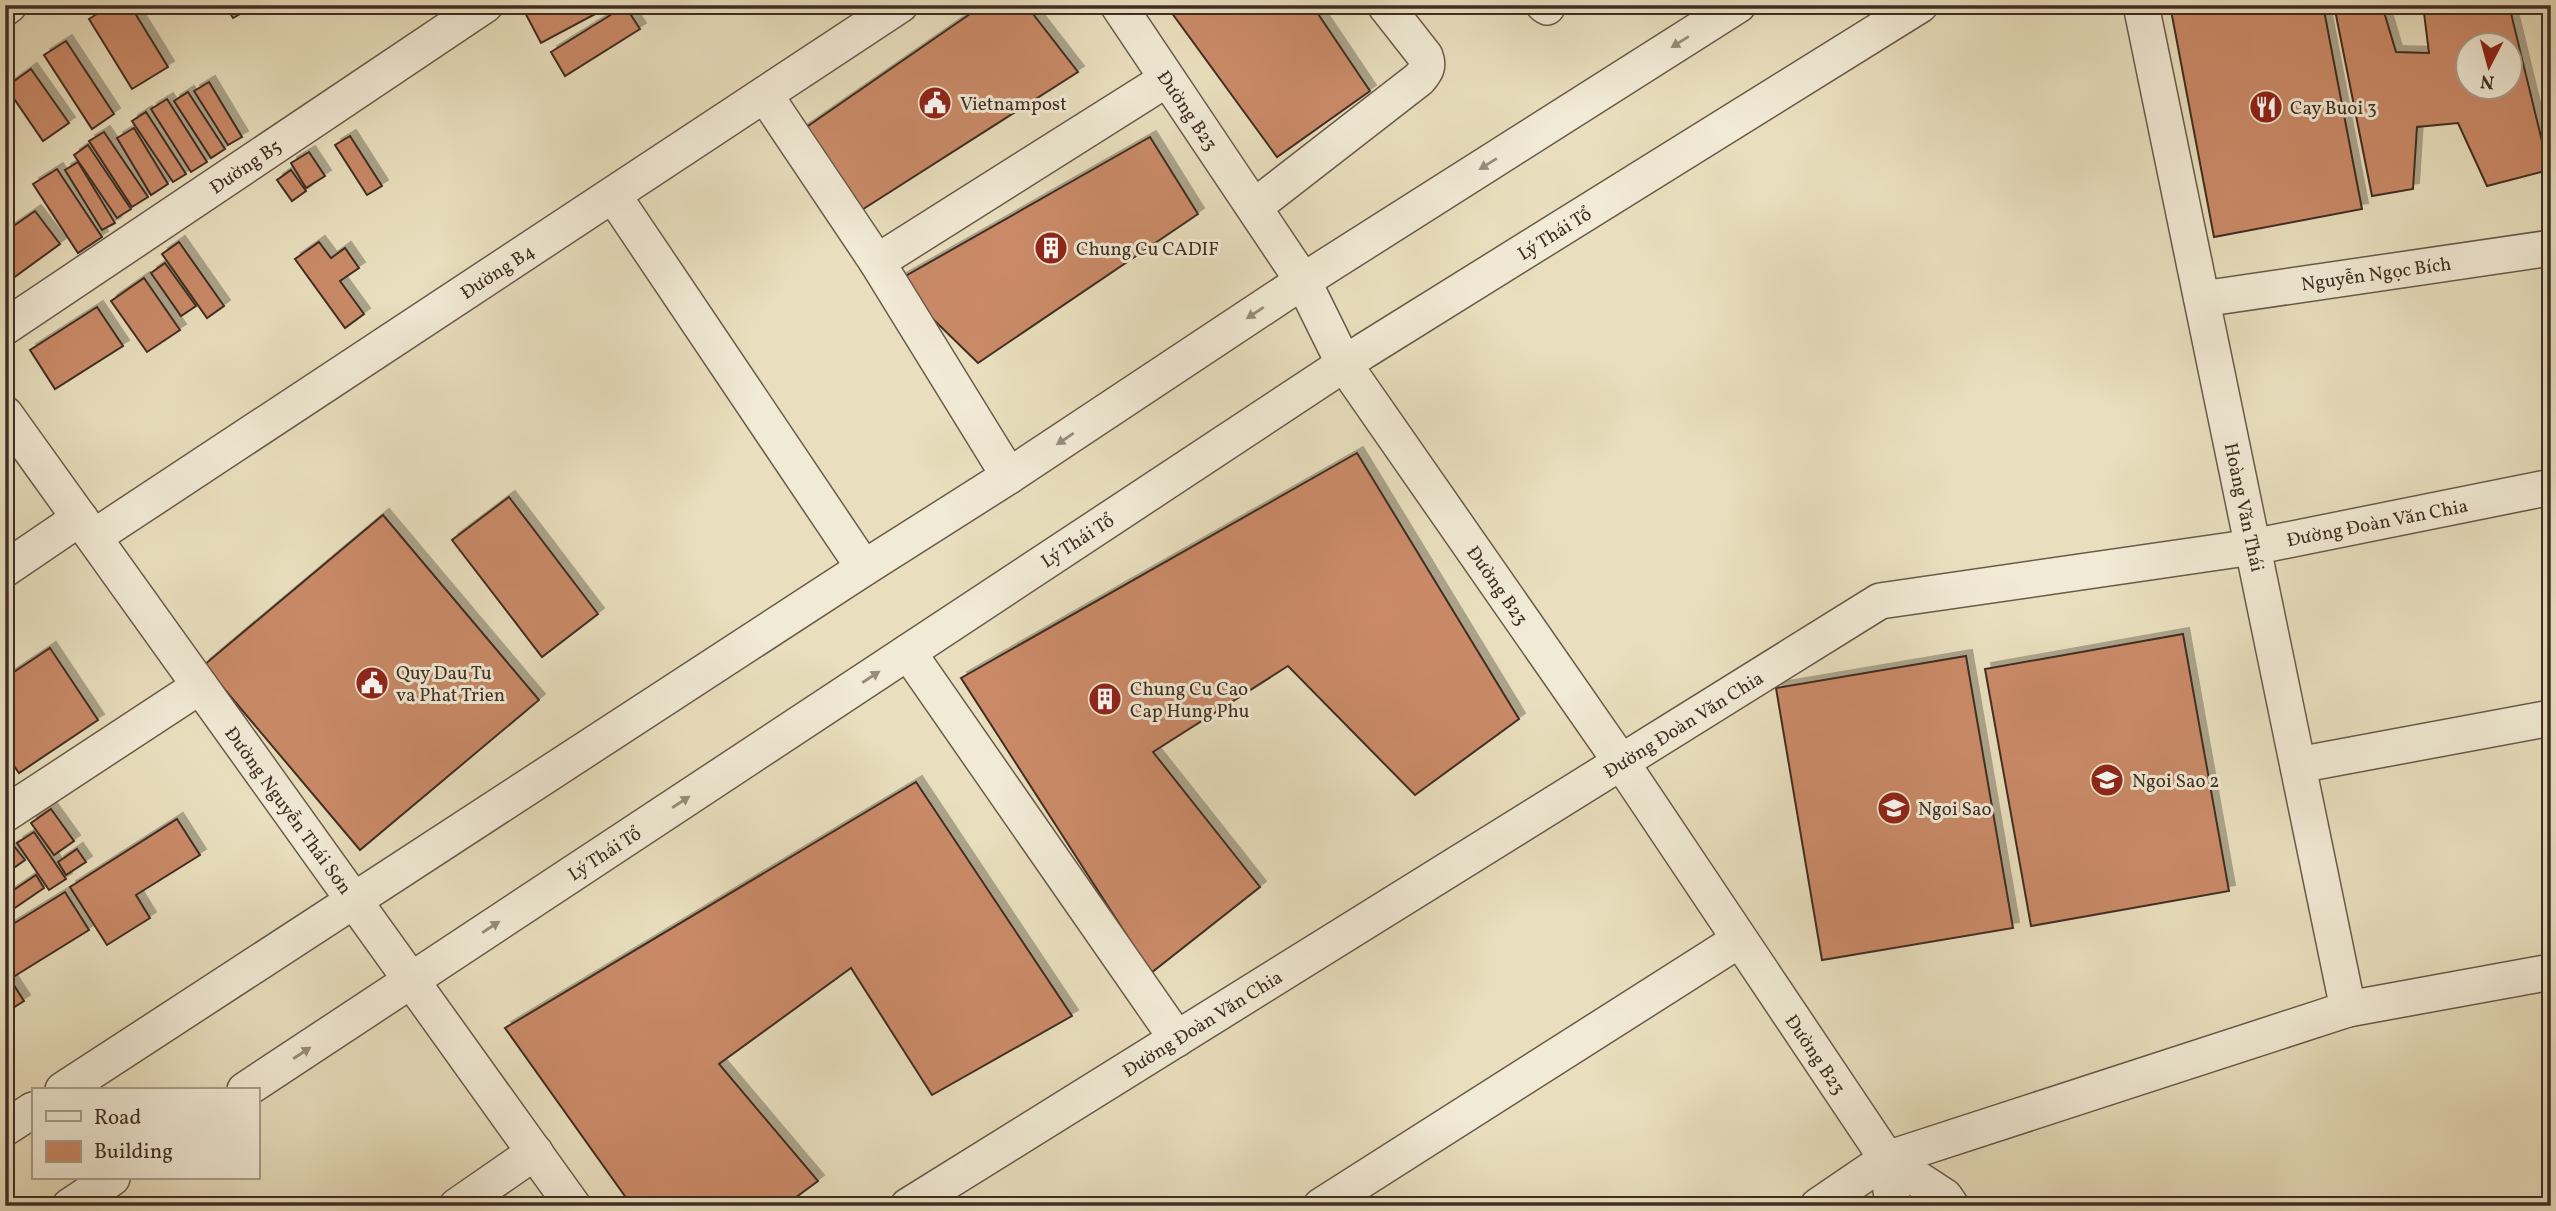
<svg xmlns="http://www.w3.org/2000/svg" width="2556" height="1211" font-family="Vollkorn,serif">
<defs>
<filter id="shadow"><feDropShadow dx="6" dy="-6" stdDeviation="0" flood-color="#0004"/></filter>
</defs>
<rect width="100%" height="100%" fill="#e9dfbe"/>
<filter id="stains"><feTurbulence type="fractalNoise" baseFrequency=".00286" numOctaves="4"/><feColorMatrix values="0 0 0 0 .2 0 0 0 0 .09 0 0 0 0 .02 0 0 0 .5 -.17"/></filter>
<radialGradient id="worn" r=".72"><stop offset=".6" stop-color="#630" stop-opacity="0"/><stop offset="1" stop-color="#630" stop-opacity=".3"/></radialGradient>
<!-- building -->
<g fill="#ca8a68" stroke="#402d24" stroke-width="2" fill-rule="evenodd" filter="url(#shadow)">
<path d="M111,5H130L168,67L132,89L89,19Z"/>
<path d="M225,5H256L233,18Z"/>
<path d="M521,5H612L541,43Z"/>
<path d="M983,5H1026L1078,72L857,213L795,135Z"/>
<path d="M1166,5H1312L1370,91L1277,157Z"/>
<path d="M2170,5H2323L2362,209L2214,237Z"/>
<path d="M2334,5H2382L2396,52L2429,53L2423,5H2509L2549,170L2487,186L2458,123L2417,127L2413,189L2372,196ZM2468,46H2510V88H2468Z"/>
<path d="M625,6L640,29L565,76L551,52Z"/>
<path d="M66,41L114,114L92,129L44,55Z"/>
<path d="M31,69L69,123L43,141L6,87Z"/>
<path d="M209,82L242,137L228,145L194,91Z"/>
<path d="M188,92L225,149L211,158L174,101Z"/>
<path d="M167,99L207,162L191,172L151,109Z"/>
<path d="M146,112L186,174L173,182L132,121Z"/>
<path d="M134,128L168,184L151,195L117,138Z"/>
<path d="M104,132L148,197L132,207L89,141Z"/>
<path d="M350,136L382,186L367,195L335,145Z"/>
<path d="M1150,137L1198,214L978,363L895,282Z"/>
<path d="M88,145L131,209L117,218L74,155Z"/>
<path d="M309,152L325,176L306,188L291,163Z"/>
<path d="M78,162L115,223L102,230L65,170Z"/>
<path d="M57,169L102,237L78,253L33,184Z"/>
<path d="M291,170L306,191L292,201L277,180Z"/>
<path d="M35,211L60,244L5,284V232Z"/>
<path d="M179,242L224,306L207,318L162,254Z"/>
<path d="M319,242L331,258L345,248L359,268L340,281L364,314L345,328L295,259Z"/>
<path d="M165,263L196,306L181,316L151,273Z"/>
<path d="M144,278L180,330L147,352L111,301Z"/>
<path d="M97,307L123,346L55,389L30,350Z"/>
<path d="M1357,453L1519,719L1415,795L1288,666L1153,752L1260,887L1151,973L961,678Z"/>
<path d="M509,497L598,614L542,657L452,540Z"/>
<path d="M383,515L539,700L360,850L204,665Z"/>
<path d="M2183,634L2229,891L2031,926L1985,669Z"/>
<path d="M50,648L98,720L19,773L5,753V732L12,728L5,718V678Z"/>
<path d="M1966,656L2013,928L1822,960L1776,688Z"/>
<path d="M916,782L1072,1016L932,1095L851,968L719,1064L818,1181L784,1206H632L505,1028Z"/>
<path d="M51,809L74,841L54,855L31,823Z"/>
<path d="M177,819L200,855L136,895L150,918L107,945L70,887Z"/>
<path d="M34,832L66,879L49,890L17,843Z"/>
<path d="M14,846L25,860L5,874V852Z"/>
<path d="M77,849L86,862L66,875L58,862Z"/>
<path d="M36,875L44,888L6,914L5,896Z"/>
<path d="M65,892L89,930L10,979L24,1001L5,1013V929Z"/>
</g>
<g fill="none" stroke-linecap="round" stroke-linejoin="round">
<defs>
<g id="minor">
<path d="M1118,5L1303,281L1344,364L1621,762L1887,1159L1945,1197L1951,1206"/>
<path d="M1544,5L1547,7"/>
<path d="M2141,5L2348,1009"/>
<path d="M5,8L9,5"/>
<path d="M765,95L877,262L1009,476"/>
<path d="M613,195L864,568"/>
<path d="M1254,207L1419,79C1426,71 1429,66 1425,56L1385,5"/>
<path d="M877,262L1167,79"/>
<path d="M2202,299L2551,248"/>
<path d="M5,327L485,5"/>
<path d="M5,414L573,1206"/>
<path d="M94,537L900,5"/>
<path d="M5,569L80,518"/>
<path d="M908,652L1177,1039"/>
<path d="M2298,765L2551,718"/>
<path d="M5,814L200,686"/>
<path d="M63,1090L864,568L1009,476L1303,281L1738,5"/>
<path d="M245,1090L1364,351L1920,5"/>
<path d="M5,1128L33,1110"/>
<path d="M1887,1159L1893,1206"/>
<path d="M70,1206L112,1178"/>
<path d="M457,1206L535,1152"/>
<path d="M908,1206L1880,601L2253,547L2551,487"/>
<path d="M1321,1206L1739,940"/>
<path d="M1818,1206L1887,1159L2348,1009L2551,972"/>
</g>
</defs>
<!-- minor casing -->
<use href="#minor" stroke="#6a5a4a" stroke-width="38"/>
<!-- minor -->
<use href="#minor" stroke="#f1ead5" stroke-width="35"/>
</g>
<!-- one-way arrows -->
<defs><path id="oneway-solid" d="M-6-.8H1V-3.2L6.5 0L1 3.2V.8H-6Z" transform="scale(1.75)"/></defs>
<g fill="#988c7c">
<use href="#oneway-solid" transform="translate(1680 42) rotate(148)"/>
<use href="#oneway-solid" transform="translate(1488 164) rotate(148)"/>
<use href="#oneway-solid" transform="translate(1255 313) rotate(146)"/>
<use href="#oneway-solid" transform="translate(1065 439) rotate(146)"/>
<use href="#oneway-solid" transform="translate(871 677) rotate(-33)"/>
<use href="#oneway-solid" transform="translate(681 802) rotate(-33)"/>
<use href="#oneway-solid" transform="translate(491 927) rotate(-33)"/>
<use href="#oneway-solid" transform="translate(302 1053) rotate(-33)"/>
</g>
<!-- icons -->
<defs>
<symbol id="civic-disc" viewBox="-11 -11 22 22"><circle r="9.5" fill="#8f2418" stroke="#f1ead5"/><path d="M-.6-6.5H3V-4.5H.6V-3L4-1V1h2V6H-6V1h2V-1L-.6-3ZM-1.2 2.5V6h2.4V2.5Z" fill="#fff"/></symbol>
<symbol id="restaurant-disc" viewBox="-11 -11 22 22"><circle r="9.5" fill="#8f2418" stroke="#f1ead5"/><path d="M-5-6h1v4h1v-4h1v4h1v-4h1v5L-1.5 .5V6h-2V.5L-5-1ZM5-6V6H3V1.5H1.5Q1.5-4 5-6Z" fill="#fff"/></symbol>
<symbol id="building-disc" viewBox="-11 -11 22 22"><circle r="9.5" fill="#8f2418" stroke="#f1ead5"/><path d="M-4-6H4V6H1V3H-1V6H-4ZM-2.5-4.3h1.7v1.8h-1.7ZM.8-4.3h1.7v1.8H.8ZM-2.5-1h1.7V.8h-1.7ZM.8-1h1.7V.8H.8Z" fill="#fff"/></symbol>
<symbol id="school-disc" viewBox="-11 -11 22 22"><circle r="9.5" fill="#8f2418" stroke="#f1ead5"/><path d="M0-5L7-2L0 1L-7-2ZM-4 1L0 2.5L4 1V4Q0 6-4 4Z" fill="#fff"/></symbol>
</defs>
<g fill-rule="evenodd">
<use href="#civic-disc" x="916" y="84" width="38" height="38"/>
<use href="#restaurant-disc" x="2247" y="88" width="38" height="38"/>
<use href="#building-disc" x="1032" y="229" width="38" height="38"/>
<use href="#civic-disc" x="353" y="664" width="38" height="38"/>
<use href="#building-disc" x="1086" y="680" width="38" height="38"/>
<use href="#school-disc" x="2088" y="761" width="38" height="38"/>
<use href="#school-disc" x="1875" y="789" width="38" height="38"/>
</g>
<g text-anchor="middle" stroke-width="6" stroke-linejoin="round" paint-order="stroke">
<!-- poi labels -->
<g font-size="19" fill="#402d24" stroke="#f1ead5" text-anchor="start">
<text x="960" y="110">Vietnampost</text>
<text x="2290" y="114">Cay Buoi 3</text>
<text x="1076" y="255">Chung Cu CADIF</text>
<text x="396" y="679">Quy Dau Tu<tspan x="396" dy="22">va Phat Trien</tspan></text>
<text x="1130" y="695">Chung Cu Cao<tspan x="1130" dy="22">Cap Hung Phu</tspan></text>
<text x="2132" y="787">Ngoi Sao 2</text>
<text x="1918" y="815">Ngoi Sao</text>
</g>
<!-- street labels -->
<g font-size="19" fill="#402d24" stroke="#f1ead5">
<text transform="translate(1188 110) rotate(56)" y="7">Đường B23</text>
<text transform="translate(245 166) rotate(-34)" y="7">Đường B5</text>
<text transform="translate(1554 233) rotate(-32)" y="7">Lý Thái Tổ</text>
<text transform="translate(497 271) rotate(-33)" y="7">Đường B4</text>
<text transform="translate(2376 273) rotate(-8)" y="7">Nguyễn Ngọc Bích</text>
<text transform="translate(2245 507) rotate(78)" y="7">Hoàng Văn Thái</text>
<text transform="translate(2377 522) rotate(-11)" y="7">Đường Đoàn Văn Chia</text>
<text transform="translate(1077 540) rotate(-33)" y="7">Lý Thái Tổ</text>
<text transform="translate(1498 585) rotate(55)" y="7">Đường B23</text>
<text transform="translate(1683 724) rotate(-32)" y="7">Đường Đoàn Văn Chia</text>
<text transform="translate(289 810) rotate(54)" y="7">Đường Nguyễn Thái Sơn</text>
<text transform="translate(604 853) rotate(-33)" y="7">Lý Thái Tổ</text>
<text transform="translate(1202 1023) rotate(-32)" y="7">Đường Đoàn Văn Chia</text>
<text transform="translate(1816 1054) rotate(56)" y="7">Đường B23</text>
</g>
</g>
<!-- margin -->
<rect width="2556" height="1211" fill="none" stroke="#e9dfbe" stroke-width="28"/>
<rect x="7" y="7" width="2542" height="1197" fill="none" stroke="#402d24" stroke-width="3.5"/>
<rect x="14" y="14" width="2528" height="1183" fill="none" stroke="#402d24" stroke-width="2"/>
<!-- legend -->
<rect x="32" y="1088" width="228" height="91" fill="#f1ead5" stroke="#aa9e8e" stroke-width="2"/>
<rect x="46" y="1111" width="35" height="10" fill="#f1ead5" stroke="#aa9e8e" stroke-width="2"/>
<text x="94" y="1124" font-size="21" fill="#402d24">Road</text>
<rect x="46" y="1141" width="35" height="21" fill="#ca8a68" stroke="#aa9e8e" stroke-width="2"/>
<text x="94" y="1158" font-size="21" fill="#402d24">Building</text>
<!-- north arrow -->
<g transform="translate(2489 66) rotate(186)"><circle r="33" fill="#f1ead5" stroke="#aa9e8e" stroke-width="2"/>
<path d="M0-5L12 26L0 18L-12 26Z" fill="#8f2418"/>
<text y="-10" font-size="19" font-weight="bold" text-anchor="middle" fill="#402d24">N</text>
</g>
<rect width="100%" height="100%" filter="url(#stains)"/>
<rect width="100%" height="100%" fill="url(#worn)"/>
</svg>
